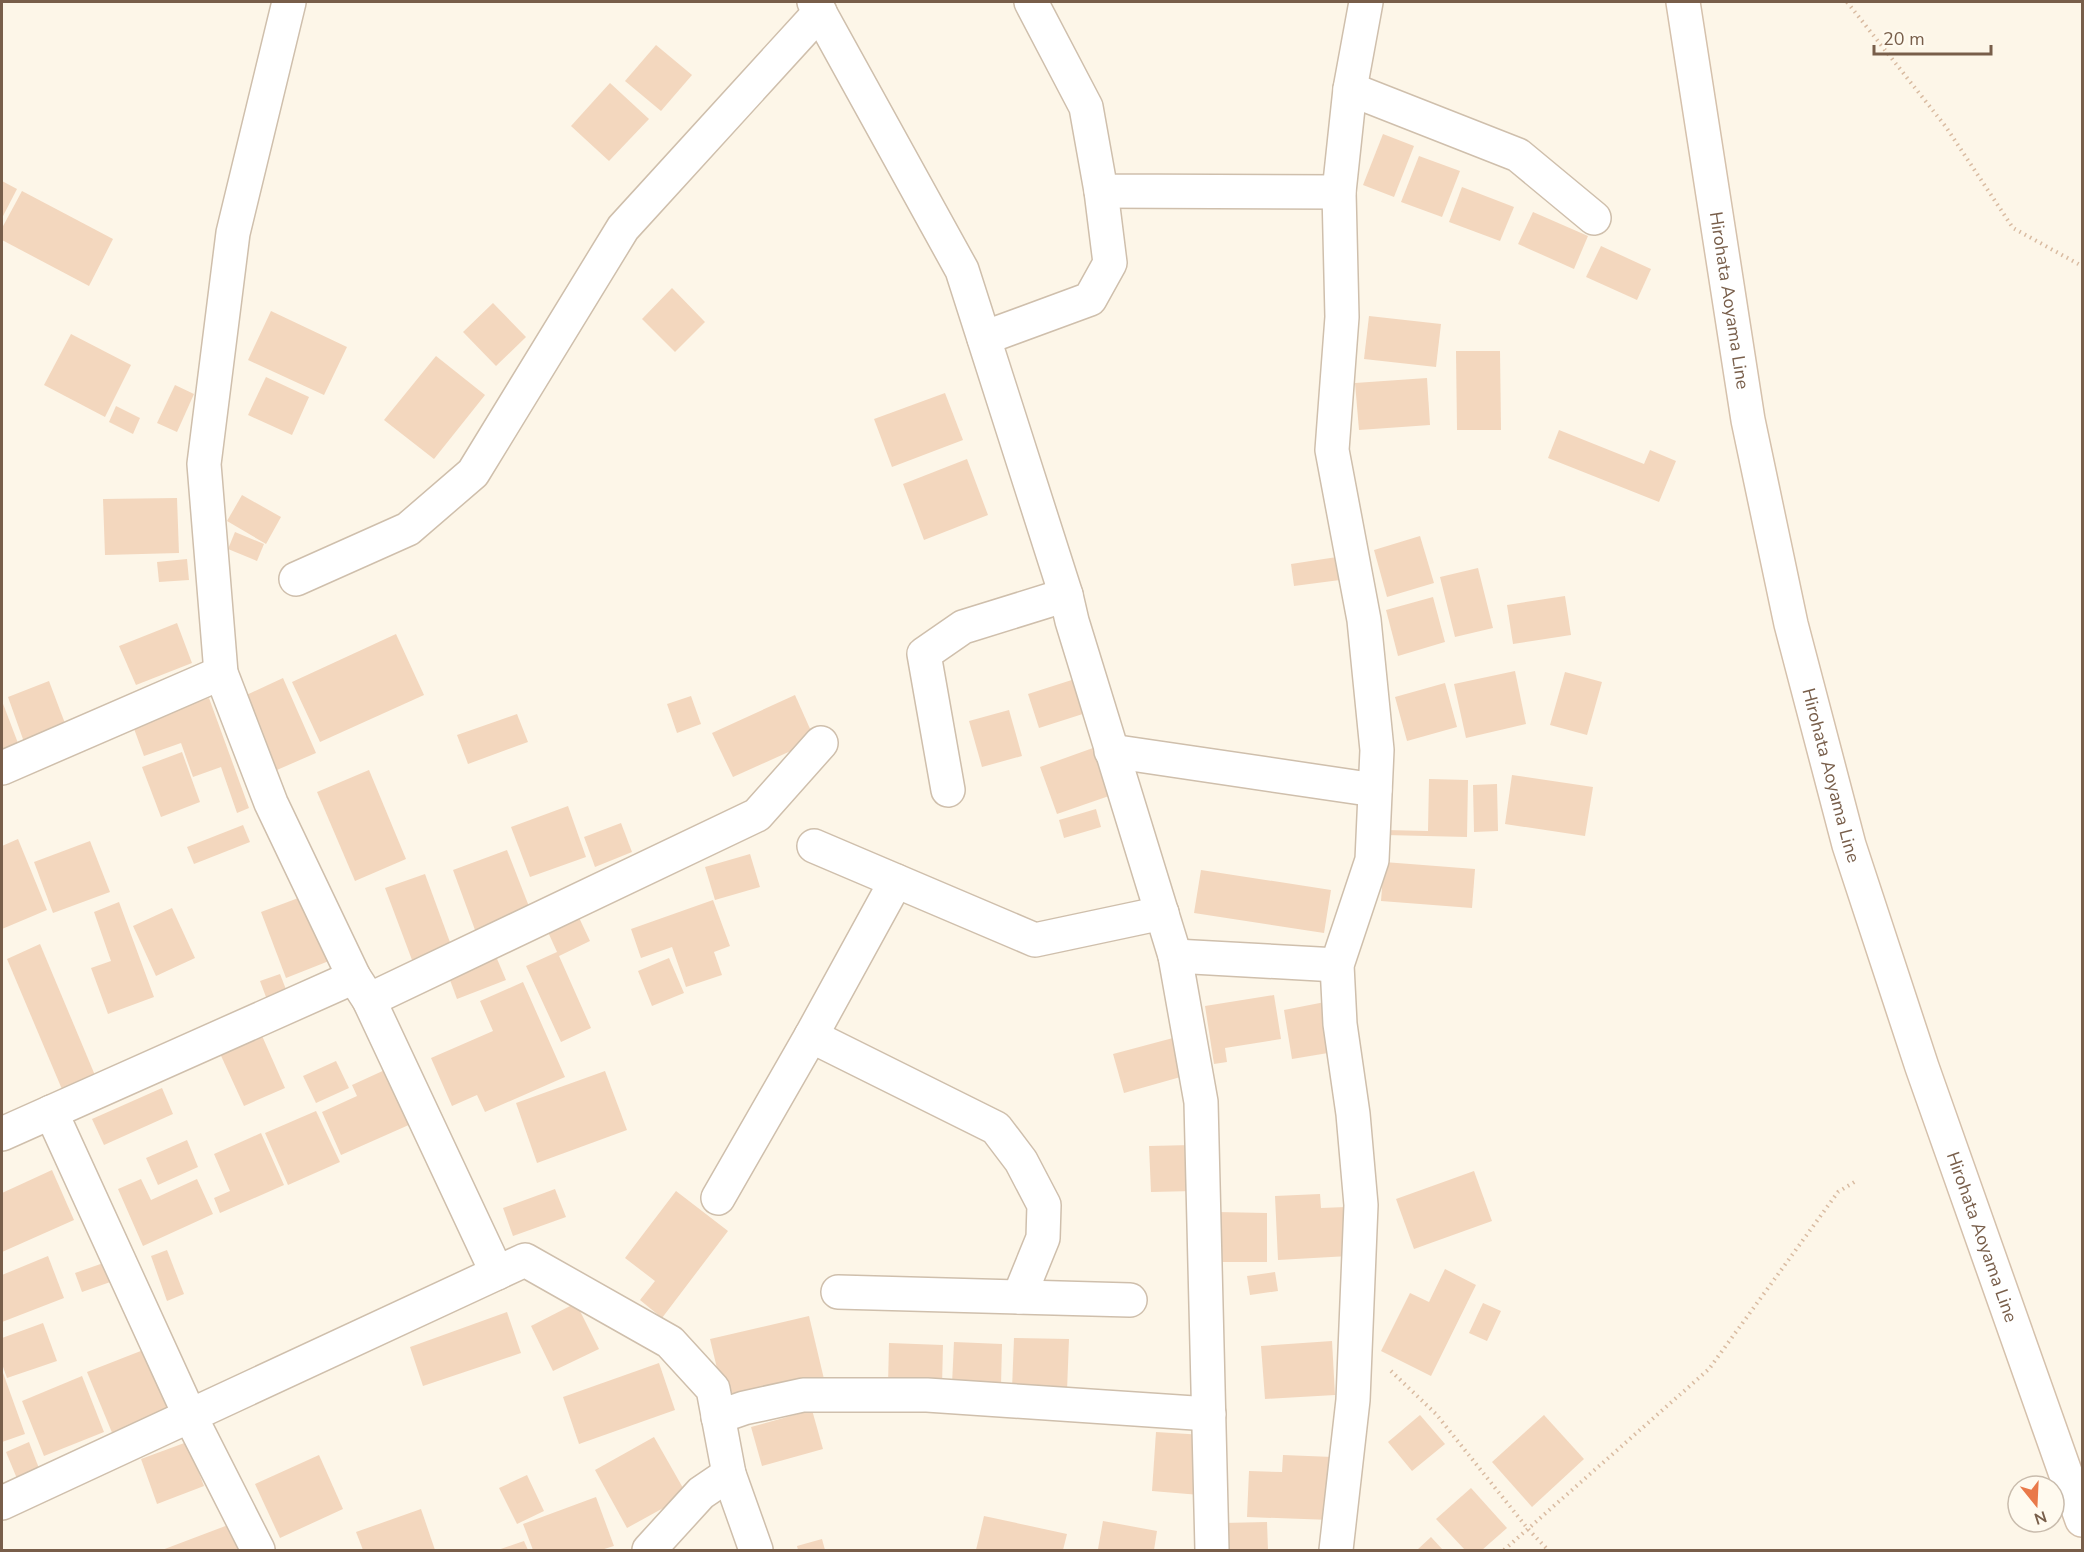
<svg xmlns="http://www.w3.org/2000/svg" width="2084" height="1552" font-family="'Nunito Sans',sans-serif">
<rect width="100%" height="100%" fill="#fdf6e8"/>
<!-- building -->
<g fill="#f3d7be">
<path d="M656,45L692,75L661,111L625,81Z"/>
<path d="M610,83L649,119L609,161L571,126Z"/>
<path d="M1383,134L1414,146L1394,197L1363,185Z"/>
<path d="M1419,156L1460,171L1442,217L1401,202Z"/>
<path d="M2,181L17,189L2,218Z"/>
<path d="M1462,187L1514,207L1500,241L1449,222Z"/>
<path d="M22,191L113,239L89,286L2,240V228Z"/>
<path d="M1533,212L1588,236L1574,269L1518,244Z"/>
<path d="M1601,246L1651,269L1637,300L1586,277Z"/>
<path d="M672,288L705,322L675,352L642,319Z"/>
<path d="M493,303L526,337L496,366L463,332Z"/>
<path d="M271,311L347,347L324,395L248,360Z"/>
<path d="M1369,316L1441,324L1436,367L1364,359Z"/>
<path d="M71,334L131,365L105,417L44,385Z"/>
<path d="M1456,351H1500L1501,430H1457Z"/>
<path d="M436,356L485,395L434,459L384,420Z"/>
<path d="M266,377L309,397L292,435L248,415Z"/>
<path d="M1427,378L1430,425L1359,430L1355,383Z"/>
<path d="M175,385L194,394L177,432L157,423Z"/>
<path d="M945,393L963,440L892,467L874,419Z"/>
<path d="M116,406L140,418L133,434L109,422Z"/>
<path d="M1559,430L1644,464L1650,450L1676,461L1659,502L1548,458Z"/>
<path d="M967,459L988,515L924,540L903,484Z"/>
<path d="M242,495L281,517L266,544L227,521Z"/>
<path d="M177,498L179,553L105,555L103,499Z"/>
<path d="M235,532L264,544L257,561L228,549Z"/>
<path d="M1420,536L1434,583L1387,597L1374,550Z"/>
<path d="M1337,557L1340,580L1294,586L1291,564Z"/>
<path d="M187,559L189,580L159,582L157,562Z"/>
<path d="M1478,568L1493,628L1455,637L1440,577Z"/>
<path d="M1565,596L1571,635L1513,644L1507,605Z"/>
<path d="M1433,597L1445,642L1398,656L1386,610Z"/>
<path d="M177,623L192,663L136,685L119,646Z"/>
<path d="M396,634L424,695L320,742L292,682Z"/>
<path d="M1515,671L1526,724L1466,738L1454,684Z"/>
<path d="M1565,672L1602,682L1587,735L1550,725Z"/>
<path d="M283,678L316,753L270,773L238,699Z"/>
<path d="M1078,678L1089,712L1039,728L1028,694Z"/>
<path d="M49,681L66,726L24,742L8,697Z"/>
<path d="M1445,683L1457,727L1407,741L1395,697Z"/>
<path d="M795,695L815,740L733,777L712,733Z"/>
<path d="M691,696L701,724L677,733L667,704Z"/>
<path d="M209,698L249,808L237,813L221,767L193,777L181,743L144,756L133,726Z"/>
<path d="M2,701L21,751L2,759Z"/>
<path d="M1009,710L1022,756L982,767L969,721Z"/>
<path d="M517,714L528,742L468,764L457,735Z"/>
<path d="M1093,748L1109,796L1057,814L1040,767Z"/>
<path d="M182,752L200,802L161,817L142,767Z"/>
<path d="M369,770L406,859L355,881L317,792Z"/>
<path d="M1512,775L1593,787L1585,836L1505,824Z"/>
<path d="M1429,779L1468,780L1467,837L1385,835V830L1428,831Z"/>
<path d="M1497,784L1498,831L1474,832L1473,785Z"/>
<path d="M568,806L586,857L530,877L511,827Z"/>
<path d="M1096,809L1101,827L1064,838L1059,820Z"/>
<path d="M621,823L632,852L595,867L584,837Z"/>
<path d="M243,825L250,842L194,864L187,847Z"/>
<path d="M18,839L47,910L2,929V846Z"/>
<path d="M90,841L110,892L53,913L34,862Z"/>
<path d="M507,850L530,909L475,930L453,870Z"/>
<path d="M750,854L760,887L715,900L705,867Z"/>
<path d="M1384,862L1475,869L1472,908L1381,901Z"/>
<path d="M1201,870L1331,890L1324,933L1194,913Z"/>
<path d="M425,874L451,945L412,960L385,888Z"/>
<path d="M309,894L334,959L286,978L261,912Z"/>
<path d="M713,900L730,946L714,952L722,975L686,987L672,947L641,958L631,929Z"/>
<path d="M119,902L154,997L108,1014L91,968L111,961L94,912Z"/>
<path d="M574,907L590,941L559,956L591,1028L561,1042L526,966L557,952L543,921Z"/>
<path d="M172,908L195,958L156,976L133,926Z"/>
<path d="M40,944L97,1080L64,1094L7,959Z"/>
<path d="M495,954L506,980L457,999L447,972Z"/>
<path d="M669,958L684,993L652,1006L638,971Z"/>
<path d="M280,974L289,997L269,1005L260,981Z"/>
<path d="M523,982L565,1077L485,1112L477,1095L452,1106L431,1058L493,1031L480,1001Z"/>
<path d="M1274,995L1281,1039L1225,1048L1227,1062L1214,1064L1205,1006Z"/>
<path d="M1325,1002L1334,1052L1292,1059L1284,1010Z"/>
<path d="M259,1029L285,1088L244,1106L217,1047Z"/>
<path d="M1173,1038L1184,1076L1124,1093L1113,1054Z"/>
<path d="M336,1061L349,1088L316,1103L303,1076Z"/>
<path d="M387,1069L411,1124L341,1155L322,1112L357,1096L352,1085Z"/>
<path d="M605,1071L627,1130L537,1163L516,1103Z"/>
<path d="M162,1088L173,1114L104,1145L92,1119Z"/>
<path d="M316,1111L340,1162L288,1185L265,1133Z"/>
<path d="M261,1133L284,1185L220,1213L214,1198L230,1191L214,1154Z"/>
<path d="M187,1140L198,1167L158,1185L146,1158Z"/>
<path d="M1192,1145L1194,1191L1151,1192L1149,1146Z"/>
<path d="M52,1170L74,1220L2,1252V1193Z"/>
<path d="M1474,1171L1492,1221L1414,1249L1396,1199Z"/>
<path d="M141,1179L151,1200L197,1179L213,1214L143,1246L118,1189Z"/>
<path d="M555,1189L566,1217L513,1236L503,1208Z"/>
<path d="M676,1191L728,1231L662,1318L640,1300L655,1281L625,1258Z"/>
<path d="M1320,1194L1321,1208L1346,1207L1349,1256L1278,1260L1275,1196Z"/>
<path d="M1217,1212L1267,1213V1262H1217Z"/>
<path d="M167,1250L184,1294L167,1301L151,1256Z"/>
<path d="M48,1256L64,1298L2,1322V1275Z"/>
<path d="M109,1261L116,1280L82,1292L75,1273Z"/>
<path d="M1445,1269L1476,1285L1431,1376L1381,1351L1410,1293L1429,1302Z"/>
<path d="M1275,1272L1278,1291L1250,1295L1247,1276Z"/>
<path d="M576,1303L599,1349L553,1371L531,1326Z"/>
<path d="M1483,1303L1501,1311L1487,1341L1469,1333Z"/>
<path d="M507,1312L521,1353L423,1386L410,1347Z"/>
<path d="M809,1316L824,1379L725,1402L710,1339Z"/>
<path d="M43,1323L57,1361L7,1378L2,1364V1338Z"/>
<path d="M1014,1338L1069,1339L1067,1391L1012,1389Z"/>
<path d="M1332,1341L1335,1395L1265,1399L1261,1346Z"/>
<path d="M954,1342L1002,1344L1001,1386L952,1384Z"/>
<path d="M889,1343L943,1345L942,1386L888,1385Z"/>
<path d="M151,1347L176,1410L113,1435L87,1372Z"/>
<path d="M659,1363L675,1410L579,1444L563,1397Z"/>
<path d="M2,1370L25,1434L2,1442Z"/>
<path d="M82,1376L104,1432L44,1456L22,1401Z"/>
<path d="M812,1410L823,1449L762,1466L751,1427Z"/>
<path d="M1420,1415L1445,1444L1412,1471L1388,1442Z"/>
<path d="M1544,1415L1584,1459L1532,1507L1492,1462Z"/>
<path d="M1156,1432L1204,1435L1200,1495L1152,1491Z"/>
<path d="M654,1437L687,1495L627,1528L595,1470Z"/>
<path d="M29,1442L40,1471L18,1481L6,1452Z"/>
<path d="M187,1442L204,1486L157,1504L141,1459Z"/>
<path d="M319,1455L343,1509L280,1538L255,1484Z"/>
<path d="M1283,1455L1333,1457L1331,1520L1247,1517L1249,1471L1282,1472Z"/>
<path d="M527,1475L544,1511L517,1524L499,1488Z"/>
<path d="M1471,1488L1507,1528L1482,1550H1465L1436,1519Z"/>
<path d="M596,1497L614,1546L601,1550H533L523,1524Z"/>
<path d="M421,1509L435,1550H363L356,1532Z"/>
<path d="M984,1516L1067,1534L1063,1550H976Z"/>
<path d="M1103,1521L1157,1531L1154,1550L1098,1549Z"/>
<path d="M236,1522L247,1550H162Z"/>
<path d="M1267,1522L1268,1550H1223L1222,1523Z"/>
<path d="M1431,1537L1443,1550H1417Z"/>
<path d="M822,1539L825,1550H798L797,1546Z"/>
<path d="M524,1541L528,1550H498Z"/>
</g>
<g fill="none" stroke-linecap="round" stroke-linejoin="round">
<defs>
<g id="minor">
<path d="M289,2L233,233L204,464L221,673L271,803L354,977L369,1000L497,1273"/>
<path d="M814,2L962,270L1066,595L1072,621L1175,956L1201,1102L1212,1550"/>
<path d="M1031,2L1086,107L1101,191L1339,192"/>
<path d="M1350,89L1518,155L1594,218"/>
<path d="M984,338L1090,299L1110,263L1101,191"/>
<path d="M296,579L408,529L473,473L623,228L820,12"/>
<path d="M1111,751L1375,790"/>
<path d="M2,768L221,673"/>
<path d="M948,790L924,654L963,627L1066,595"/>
<path d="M814,846L1035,940L1162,913"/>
<path d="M1175,956L1337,965"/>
<path d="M369,1000L757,815L821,743"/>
<path d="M811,1036L996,1128L1021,1161L1044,1205L1043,1238L1019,1297"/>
<path d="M51,1112L190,1416L258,1550"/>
<path d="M2,1134L354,977"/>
<path d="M718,1198L811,1036L896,881"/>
<path d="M838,1292L1130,1300"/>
<path d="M718,1417L744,1408L803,1395H927L1209,1414"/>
<path d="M2,1503L525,1260L670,1342L713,1389L729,1474L756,1550"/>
<path d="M649,1550L701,1493L729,1474"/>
<path d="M1336,1550L1353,1400L1361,1205L1353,1114L1340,1024L1337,965L1372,860L1377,750L1364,620L1332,450L1342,317L1339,192L1350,89L1366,2"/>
</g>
<g id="secondary">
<path id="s1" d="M1683,2L1748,420L1791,624L1849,845L1922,1067L2082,1520"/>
</g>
</defs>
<!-- minor casing -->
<use href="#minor" stroke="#cfbfac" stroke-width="36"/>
<!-- secondary casing -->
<use href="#secondary" stroke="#d5c1ac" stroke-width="36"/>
<!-- path -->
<g stroke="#d9bba1" stroke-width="4" stroke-dasharray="1.5 4.5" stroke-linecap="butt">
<path d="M1847,2L1946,127L2013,228L2082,266"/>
<path d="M1391,1371L1436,1414L1528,1529L1548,1550"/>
<path d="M1504,1550L1709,1369L1838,1192L1856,1181"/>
</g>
<!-- minor -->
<use href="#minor" stroke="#fff" stroke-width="33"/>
<!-- secondary -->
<use href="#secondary" stroke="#fff" stroke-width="33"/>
</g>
<g text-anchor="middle" stroke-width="6" stroke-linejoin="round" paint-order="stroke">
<!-- street labels -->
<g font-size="18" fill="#785e4a" stroke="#fffaef">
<text dy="6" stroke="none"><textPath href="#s1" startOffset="302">Hirohata Aoyama Line</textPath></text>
<text dy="6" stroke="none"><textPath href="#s1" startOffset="788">Hirohata Aoyama Line</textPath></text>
<text dy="6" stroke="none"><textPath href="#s1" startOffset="1274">Hirohata Aoyama Line</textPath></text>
</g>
</g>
<!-- border -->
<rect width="2084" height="1552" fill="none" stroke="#785e4a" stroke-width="6"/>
<!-- north arrow -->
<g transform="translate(2036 1504) rotate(162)"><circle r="28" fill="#fffaef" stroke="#c9bcad" stroke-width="1.5"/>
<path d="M0-4.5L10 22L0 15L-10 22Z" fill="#e9794a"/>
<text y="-9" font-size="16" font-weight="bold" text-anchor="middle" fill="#785e4a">N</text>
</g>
<!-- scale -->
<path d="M1874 45v9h117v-9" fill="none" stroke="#785e4a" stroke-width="3"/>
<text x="1883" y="45" font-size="18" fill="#785e4a" stroke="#fffaef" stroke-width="4.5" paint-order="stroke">20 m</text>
</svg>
